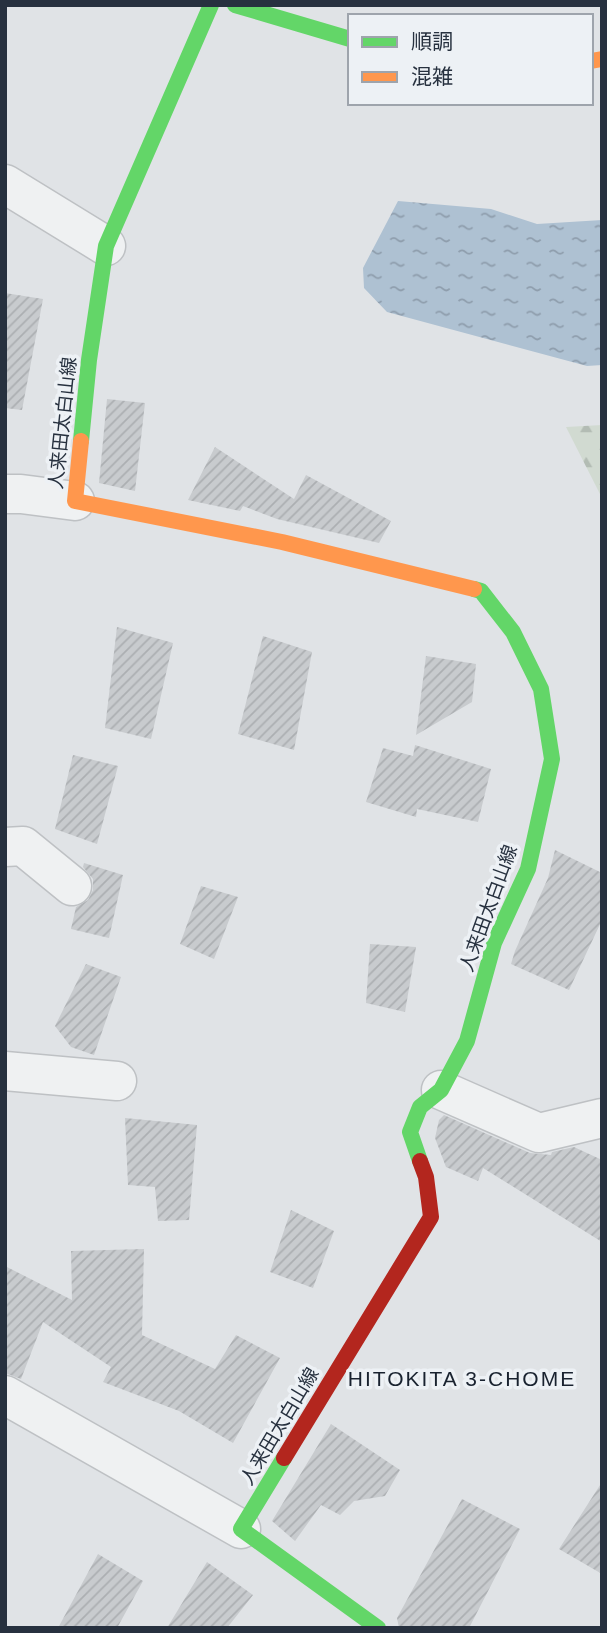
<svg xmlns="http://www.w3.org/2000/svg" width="607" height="1633" font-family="Helvetica,'Noto Sans JP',sans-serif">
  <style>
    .forest { fill: url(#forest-firs) }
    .water { fill: url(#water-ripples) }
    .building { fill: url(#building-hatch) }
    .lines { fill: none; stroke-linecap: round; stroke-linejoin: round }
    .street-casing { stroke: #bec1c4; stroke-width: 41 }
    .street { stroke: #eff1f2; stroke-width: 38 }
    .fast { stroke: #63d668; stroke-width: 16 }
    .slow { stroke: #ff974d; stroke-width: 16 }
    .jam { stroke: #b3261e; stroke-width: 16 }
    .labels { text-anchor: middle; stroke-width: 7; stroke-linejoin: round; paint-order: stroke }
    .street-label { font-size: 19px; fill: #27313f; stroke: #edf1f5 }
    .neighbourhood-label { font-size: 21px; letter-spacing: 2px; fill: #19222f; stroke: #edf1f5 }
  </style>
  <defs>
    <pattern id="forest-firs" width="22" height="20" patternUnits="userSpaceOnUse" patternTransform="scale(1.75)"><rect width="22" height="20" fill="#d1dad1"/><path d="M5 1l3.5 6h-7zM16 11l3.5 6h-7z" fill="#b3bcb4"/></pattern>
    <pattern id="water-ripples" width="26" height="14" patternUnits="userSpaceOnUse" patternTransform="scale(1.75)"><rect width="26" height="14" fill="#aec1d2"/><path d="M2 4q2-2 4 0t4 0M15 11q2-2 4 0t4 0" fill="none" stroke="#8e9dac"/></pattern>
    <pattern id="building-hatch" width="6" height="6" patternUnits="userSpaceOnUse" patternTransform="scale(1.75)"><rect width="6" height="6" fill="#c8cbce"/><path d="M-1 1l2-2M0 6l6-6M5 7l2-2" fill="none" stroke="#acafb2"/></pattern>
  </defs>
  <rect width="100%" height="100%" fill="#e0e3e6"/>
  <!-- forest -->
  <path class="forest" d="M 602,425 L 602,498 L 566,427 Z"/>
  <!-- water -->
  <path class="water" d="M 398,201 L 491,209 L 537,224 L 602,220 L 602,365 L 587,366 L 387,312 L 364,288 L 363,268 Z"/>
  <!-- building -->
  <path class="building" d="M 5,293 L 43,299 L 22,410 L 5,408 Z
    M 107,399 L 145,403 L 135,491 L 99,483 Z
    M 215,447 L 294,499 L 306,475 L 391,521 L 379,543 L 277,519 L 243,506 L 240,511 L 188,500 Z
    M 117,627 L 173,643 L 151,739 L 105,728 Z
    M 263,636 L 312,652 L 294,750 L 238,734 Z
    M 426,656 L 476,664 L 472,702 L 416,735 Z
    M 415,745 L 491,769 L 478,822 L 417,809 L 416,817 L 366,802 L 383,748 L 413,756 Z
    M 73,755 L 118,766 L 97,844 L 55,829 Z
    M 555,850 L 602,873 L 602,920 L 569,990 L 511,964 L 515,951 L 548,878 Z
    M 84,863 L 123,875 L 109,938 L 71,929 L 76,907 L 88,900 L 93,890 L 93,879 L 83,867 Z
    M 201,886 L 238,897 L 214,959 L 180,944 Z
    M 370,944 L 416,947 L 405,1012 L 366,1003 Z
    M 86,964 L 121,977 L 94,1055 L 71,1047 L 55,1026 Z
    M 444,1115 L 530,1153 L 551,1155 L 552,1152 L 574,1147 L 602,1160 L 602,1242 L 483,1168 L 478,1181 L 446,1167 L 435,1138 L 439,1120 Z
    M 125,1118 L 197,1125 L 189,1220 L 158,1221 L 155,1187 L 128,1185 Z
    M 291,1210 L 334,1231 L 313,1288 L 270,1272 Z
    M 144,1249 L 142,1335 L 215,1369 L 236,1335 L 280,1358 L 233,1443 L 179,1411 L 103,1382 L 111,1367 L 43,1322 L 21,1379 L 5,1373 L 5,1266 L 72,1300 L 71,1251 Z
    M 331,1424 L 400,1470 L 385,1496 L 354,1501 L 340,1515 L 321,1505 L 295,1541 L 272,1521 Z
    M 602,1482 L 602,1574 L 559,1549 Z
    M 462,1499 L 520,1529 L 469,1628 L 399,1628 L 397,1618 Z
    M 98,1554 L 143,1581 L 117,1628 L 58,1628 Z
    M 207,1562 L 253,1595 L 227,1628 L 167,1628 Z"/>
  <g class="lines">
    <defs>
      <path id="street" d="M 5,184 L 106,246
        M 5,494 L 21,494 L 75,501
        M 5,847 L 23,846 L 72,886
        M 5,1071 L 117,1081
        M 441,1090 L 539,1133 L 602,1118
        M 5,1395 L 241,1529"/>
    </defs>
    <!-- street casing -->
    <use href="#street" class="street-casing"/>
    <!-- street -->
    <use href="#street" class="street"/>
    <!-- fast -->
    <path class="fast" d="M 235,5 L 350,39
      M 81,441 L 89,360 L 106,246 L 211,5
      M 420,1161 L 410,1132 L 420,1107 L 441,1090 L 467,1041 L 494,943 L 528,869 L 552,759 L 541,689 L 513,632 L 481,591 L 474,589
      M 284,1458 L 241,1529 L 378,1628"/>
    <!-- slow -->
    <path class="slow" d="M 591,61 L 602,59
      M 81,441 L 75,501 L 282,542 L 474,589"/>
    <!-- jam -->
    <path class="jam" d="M 284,1458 L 431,1217 L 426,1177 L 420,1161"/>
  </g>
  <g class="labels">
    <!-- street labels -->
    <g class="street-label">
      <text transform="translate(62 423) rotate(-84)" y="7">人来田太白山線</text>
      <text transform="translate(488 908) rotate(-70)" y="7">人来田太白山線</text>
      <text transform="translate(279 1426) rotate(-59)" y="7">人来田太白山線</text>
    </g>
    <!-- neighbourhood labels -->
    <g class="neighbourhood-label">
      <text x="462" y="1386">HITOKITA 3-CHOME</text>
    </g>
  </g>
  <!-- border -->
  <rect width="607" height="1633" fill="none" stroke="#27313f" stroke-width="14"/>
  <!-- legend -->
  <rect x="348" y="14" width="245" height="91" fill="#edf1f5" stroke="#9ea4ac" stroke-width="2"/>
  <rect x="362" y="37" width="35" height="10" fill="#63d668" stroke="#9ea4ac" stroke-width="2"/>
  <text x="411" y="49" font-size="21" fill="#27313f">順調</text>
  <rect x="362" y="72" width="35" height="10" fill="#ff974d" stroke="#9ea4ac" stroke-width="2"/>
  <text x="411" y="84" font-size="21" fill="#27313f">混雑</text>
</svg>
